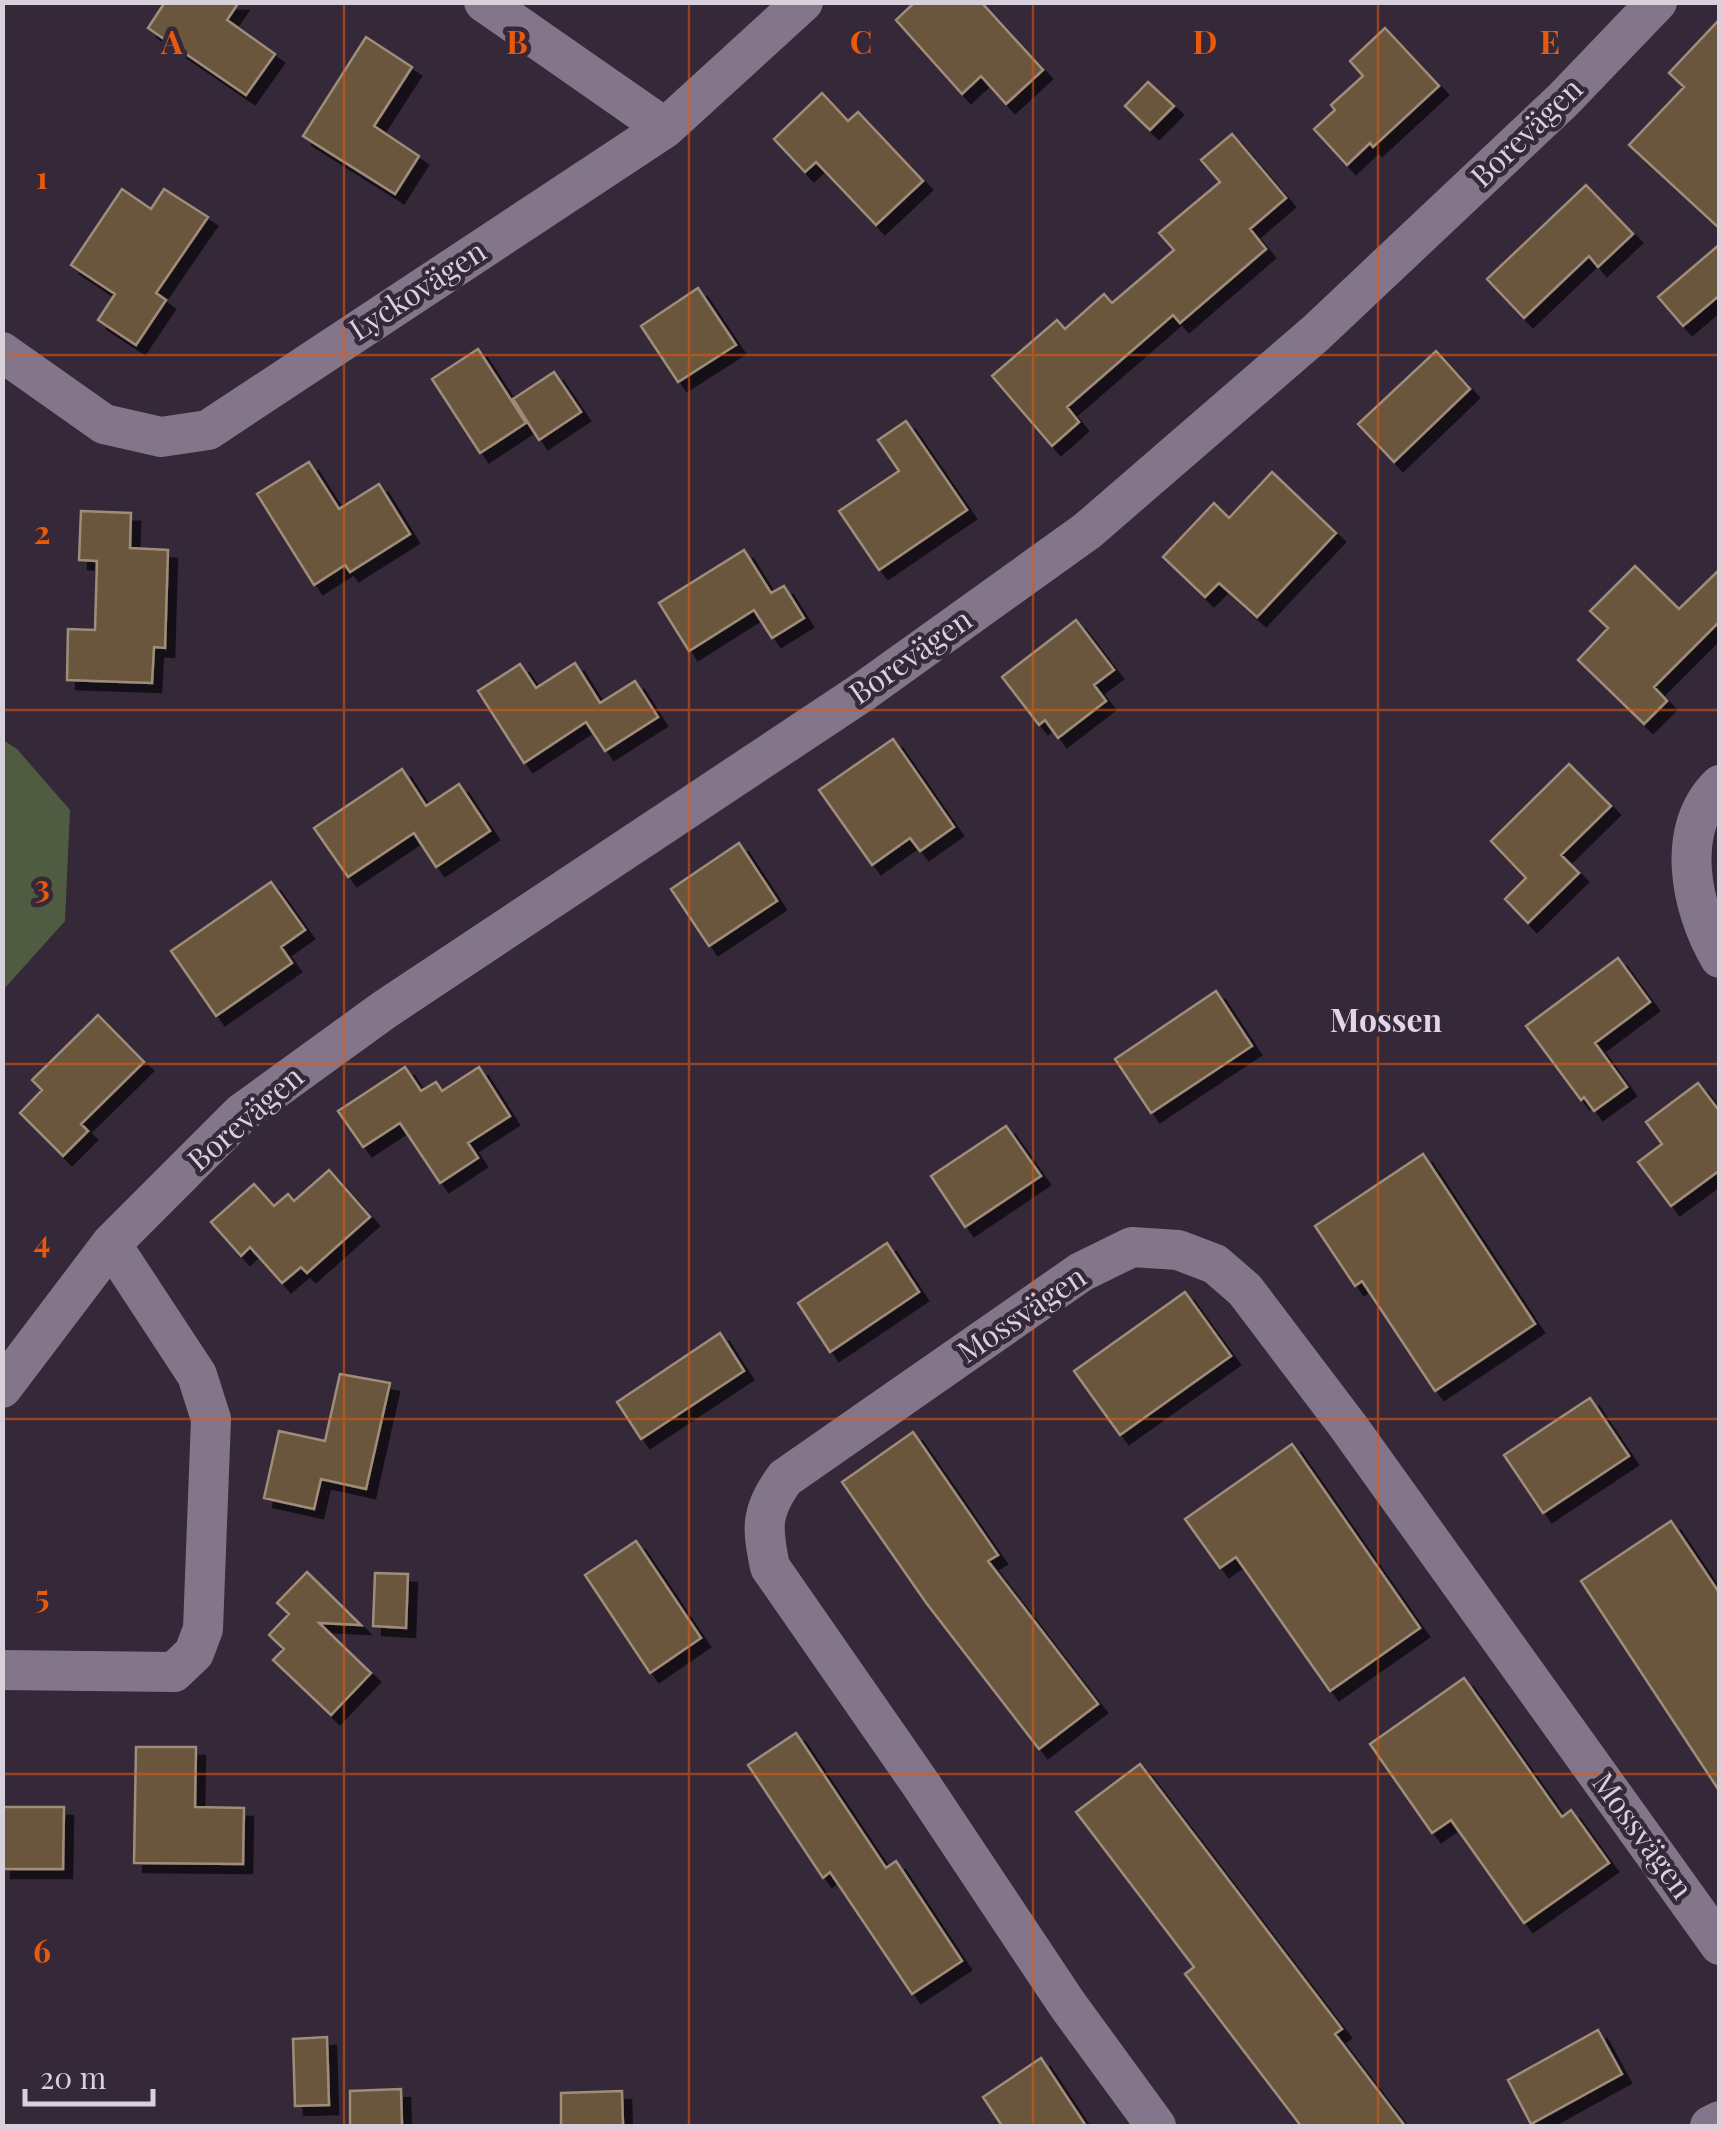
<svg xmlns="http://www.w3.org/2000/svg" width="1722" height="2129" font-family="'Playfair Display',serif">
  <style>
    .forest { fill: #4f5c41 }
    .building { fill: #6a553e; stroke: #9f8d7a; stroke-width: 2.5; filter: url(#shadow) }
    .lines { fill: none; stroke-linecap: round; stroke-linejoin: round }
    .street { stroke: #84768a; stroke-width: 40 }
    .grid { fill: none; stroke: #e8590c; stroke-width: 2.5; stroke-opacity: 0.55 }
    .labels { text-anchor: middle; stroke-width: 9; stroke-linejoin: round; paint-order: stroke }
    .street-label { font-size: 30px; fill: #d8d0db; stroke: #342839 }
    .neighbourhood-label { font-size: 32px; font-weight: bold; fill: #e3d4ea; stroke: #342839 }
    .grid-label { font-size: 32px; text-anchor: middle; font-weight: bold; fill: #e8590c; stroke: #342839; stroke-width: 9; stroke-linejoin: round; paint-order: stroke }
  </style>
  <defs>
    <filter id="shadow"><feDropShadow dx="9" dy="9" stdDeviation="0" flood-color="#0009"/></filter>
  </defs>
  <rect width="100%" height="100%" fill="#342839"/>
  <!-- forest -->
  <path class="forest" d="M 3,740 L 17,749 L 70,810 L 65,921 L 3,990 Z"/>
  <!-- building -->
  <path class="building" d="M 165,2 L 239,2 L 227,20 L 275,54 L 246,95 L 148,28 Z
    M 915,2 L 981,2 L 1043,70 L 1006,104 L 981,76 L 962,94 L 896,20 Z
    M 1720,19 L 1720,229 L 1629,145 L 1684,87 L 1669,73 Z
    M 1385,28 L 1439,86 L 1373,147 L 1370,143 L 1347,165 L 1314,129 L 1335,110 L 1331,105 L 1363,76 L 1350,61 Z
    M 366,37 L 412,67 L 374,126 L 419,156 L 395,194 L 303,136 Z
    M 1148,82 L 1174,106 L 1150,130 L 1125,106 Z
    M 822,93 L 848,121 L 858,112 L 923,181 L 876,225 L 816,162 L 805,172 L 774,139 Z
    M 1232,134 L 1286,198 L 1250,229 L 1266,249 L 1180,323 L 1173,315 L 1067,407 L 1079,422 L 1052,446 L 992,376 L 1057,320 L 1065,329 L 1104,294 L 1112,303 L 1174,250 L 1159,233 L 1220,182 L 1201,160 Z
    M 1586,185 L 1633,234 L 1598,267 L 1589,256 L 1524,318 L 1487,279 Z
    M 122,189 L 151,209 L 164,189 L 208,217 L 156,293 L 166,300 L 136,345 L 98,320 L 115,294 L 71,265 Z
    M 1720,244 L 1720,295 L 1683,326 L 1658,297 Z
    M 698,288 L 736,345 L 678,382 L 641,326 Z
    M 478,349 L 526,423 L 480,453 L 432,379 Z
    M 1436,351 L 1470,389 L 1394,462 L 1358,424 Z
    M 554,372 L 581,412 L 539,440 L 513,399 Z
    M 906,421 L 967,510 L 879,570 L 839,511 L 899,471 L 878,440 Z
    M 309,462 L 339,509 L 379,484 L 410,534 L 350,572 L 345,565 L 314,585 L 257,494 Z
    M 1272,472 L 1336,533 L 1257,617 L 1219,583 L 1205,597 L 1163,557 L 1214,503 L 1229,518 Z
    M 81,511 L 131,513 L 130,548 L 168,550 L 165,648 L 154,647 L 152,683 L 67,680 L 68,629 L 95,630 L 97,561 L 79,560 Z
    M 744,550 L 771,593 L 784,586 L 804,618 L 772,638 L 754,610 L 689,651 L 659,603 Z
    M 1635,566 L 1679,609 L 1720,569 L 1720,621 L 1654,687 L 1667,701 L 1644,724 L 1578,660 L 1608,628 L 1590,611 Z
    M 1076,620 L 1114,670 L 1094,685 L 1106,701 L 1058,738 L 1045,720 L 1039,725 L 1002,677 Z
    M 575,663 L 600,703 L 635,681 L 658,717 L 605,751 L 586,722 L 524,763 L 478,691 L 520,664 L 536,688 Z
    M 893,739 L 954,827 L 920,851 L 910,838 L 872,865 L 819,790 Z
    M 1569,764 L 1611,806 L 1561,855 L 1579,873 L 1528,923 L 1505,899 L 1526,878 L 1491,841 Z
    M 402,769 L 426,806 L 459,784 L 490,831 L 436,867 L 414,833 L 348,877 L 314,828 Z
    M 739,843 L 777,901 L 709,946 L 671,889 Z
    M 271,882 L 305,930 L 281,947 L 292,963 L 216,1016 L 171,951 Z
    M 1618,958 L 1650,1002 L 1595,1043 L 1627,1087 L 1594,1111 L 1584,1097 L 1581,1100 L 1526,1026 Z
    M 1216,991 L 1252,1046 L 1151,1113 L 1115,1059 Z
    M 98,1015 L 144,1062 L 81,1124 L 88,1131 L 63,1156 L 20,1113 L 42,1090 L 32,1080 Z
    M 405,1067 L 421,1091 L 436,1082 L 442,1091 L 479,1067 L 510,1116 L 468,1143 L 478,1158 L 440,1183 L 400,1123 L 363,1147 L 338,1111 Z
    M 1698,1083 L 1720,1112 L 1720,1170 L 1671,1206 L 1638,1162 L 1662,1144 L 1646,1122 Z
    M 1006,1126 L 1041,1176 L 965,1227 L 931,1176 Z
    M 1423,1154 L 1535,1324 L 1435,1391 L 1362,1281 L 1355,1286 L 1315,1226 Z
    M 329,1170 L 370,1217 L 307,1273 L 301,1267 L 282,1283 L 250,1247 L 241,1256 L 211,1222 L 254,1184 L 274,1206 L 288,1194 L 294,1201 Z
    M 887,1243 L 919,1292 L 830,1352 L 798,1303 Z
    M 1185,1292 L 1231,1356 L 1120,1435 L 1074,1371 Z
    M 720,1333 L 744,1371 L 641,1439 L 617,1402 Z
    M 340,1374 L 390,1383 L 366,1489 L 321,1479 L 314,1509 L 264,1498 L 279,1431 L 325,1441 Z
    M 1590,1398 L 1629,1456 L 1543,1513 L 1504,1455 Z
    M 913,1432 L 998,1555 L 988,1561 L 1098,1704 L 1039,1749 L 927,1604 L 842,1482 Z
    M 1292,1444 L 1420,1628 L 1330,1691 L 1236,1557 L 1220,1568 L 1185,1519 Z
    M 1671,1521 L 1720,1594 L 1720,1792 L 1581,1581 Z
    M 636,1541 L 701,1638 L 650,1673 L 585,1575 Z
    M 307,1572 L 361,1625 L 319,1623 L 371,1673 L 331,1715 L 273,1660 L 284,1649 L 269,1635 L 289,1614 L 277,1603 Z
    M 375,1573 L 408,1574 L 406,1628 L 373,1626 Z
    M 1464,1678 L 1562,1817 L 1571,1810 L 1609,1863 L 1524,1923 L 1451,1820 L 1432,1833 L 1370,1744 Z
    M 796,1733 L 886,1868 L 896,1861 L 962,1961 L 912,1994 L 830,1872 L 823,1878 L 748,1765 Z
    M 136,1747 L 196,1747 L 195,1807 L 244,1808 L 243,1864 L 134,1863 Z
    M 1140,1764 L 1342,2029 L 1335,2034 L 1405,2126 L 1301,2126 L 1185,1974 L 1194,1967 L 1076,1812 Z
    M 2,1807 L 64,1807 L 63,1869 L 2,1869 Z
    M 1598,2030 L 1622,2074 L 1531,2124 L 1508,2080 Z
    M 327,2037 L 329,2105 L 295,2106 L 293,2039 Z
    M 1041,2058 L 1086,2126 L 1002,2126 L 983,2097 Z
    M 401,2089 L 402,2126 L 350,2126 L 350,2091 Z
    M 622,2091 L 623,2126 L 561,2126 L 561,2093 Z"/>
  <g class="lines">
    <!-- street -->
    <path class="street" d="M 484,2 L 665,128
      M 2,352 L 104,424 L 161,437 L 208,430 L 665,128 L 803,2
      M 1720,785 C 1674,829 1691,909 1720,958
      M 2,1388 L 111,1244 L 242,1113 L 384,1010 L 864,691 L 1087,531 L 1316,333 L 1563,100 L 1657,2
      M 2,1670 L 174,1672 L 194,1653 L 203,1629 L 211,1419 L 197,1375 L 111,1244
      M 1156,2126 L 1067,2004 L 920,1783 L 770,1567 C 762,1528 760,1512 785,1478 L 1081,1272 L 1132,1247 L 1178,1250 L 1215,1264 L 1245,1290 L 1348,1426 L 1720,1945
      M 1710,2126 L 1720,2121"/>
  </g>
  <!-- grid -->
  <path class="grid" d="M 344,2 L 344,2126M 689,2 L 689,2126M 1033,2 L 1033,2126M 1378,2 L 1378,2126M 2,355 L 1720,355M 2,710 L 1720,710M 2,1064 L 1720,1064M 2,1419 L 1720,1419M 2,1774 L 1720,1774"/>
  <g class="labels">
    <!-- street labels -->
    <g class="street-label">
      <text transform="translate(1527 133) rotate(-44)" y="10">Borevägen</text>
      <text transform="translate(418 291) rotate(-33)" y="10">Lyckovägen</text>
      <text transform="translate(911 657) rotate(-35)" y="10">Borevägen</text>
      <text transform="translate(246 1119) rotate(-41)" y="10">Borevägen</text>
      <text transform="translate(1022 1315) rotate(-34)" y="10">Mossvägen</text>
      <text transform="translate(1642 1836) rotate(54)" y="10">Mossvägen</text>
    </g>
    <!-- neighbourhood labels -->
    <g class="neighbourhood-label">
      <text x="1386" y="1032">Mossen</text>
    </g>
  </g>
  <g class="grid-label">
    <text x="172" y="54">A</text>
    <text x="517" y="54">B</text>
    <text x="861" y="54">C</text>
    <text x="1205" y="54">D</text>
    <text x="1550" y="54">E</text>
    <text x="42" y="189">1</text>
    <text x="42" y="544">2</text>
    <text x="42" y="898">3</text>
    <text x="42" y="1253">4</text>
    <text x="42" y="1608">5</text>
    <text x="42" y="1963">6</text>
  </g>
  <!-- border -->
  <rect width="1722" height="2129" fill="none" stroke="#d8d0db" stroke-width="10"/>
  <!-- scale -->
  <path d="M25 2089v15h128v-15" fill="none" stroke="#d8d0db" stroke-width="5"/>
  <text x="40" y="2089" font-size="30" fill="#d8d0db" stroke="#342839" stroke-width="8" paint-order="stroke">20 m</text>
</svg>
